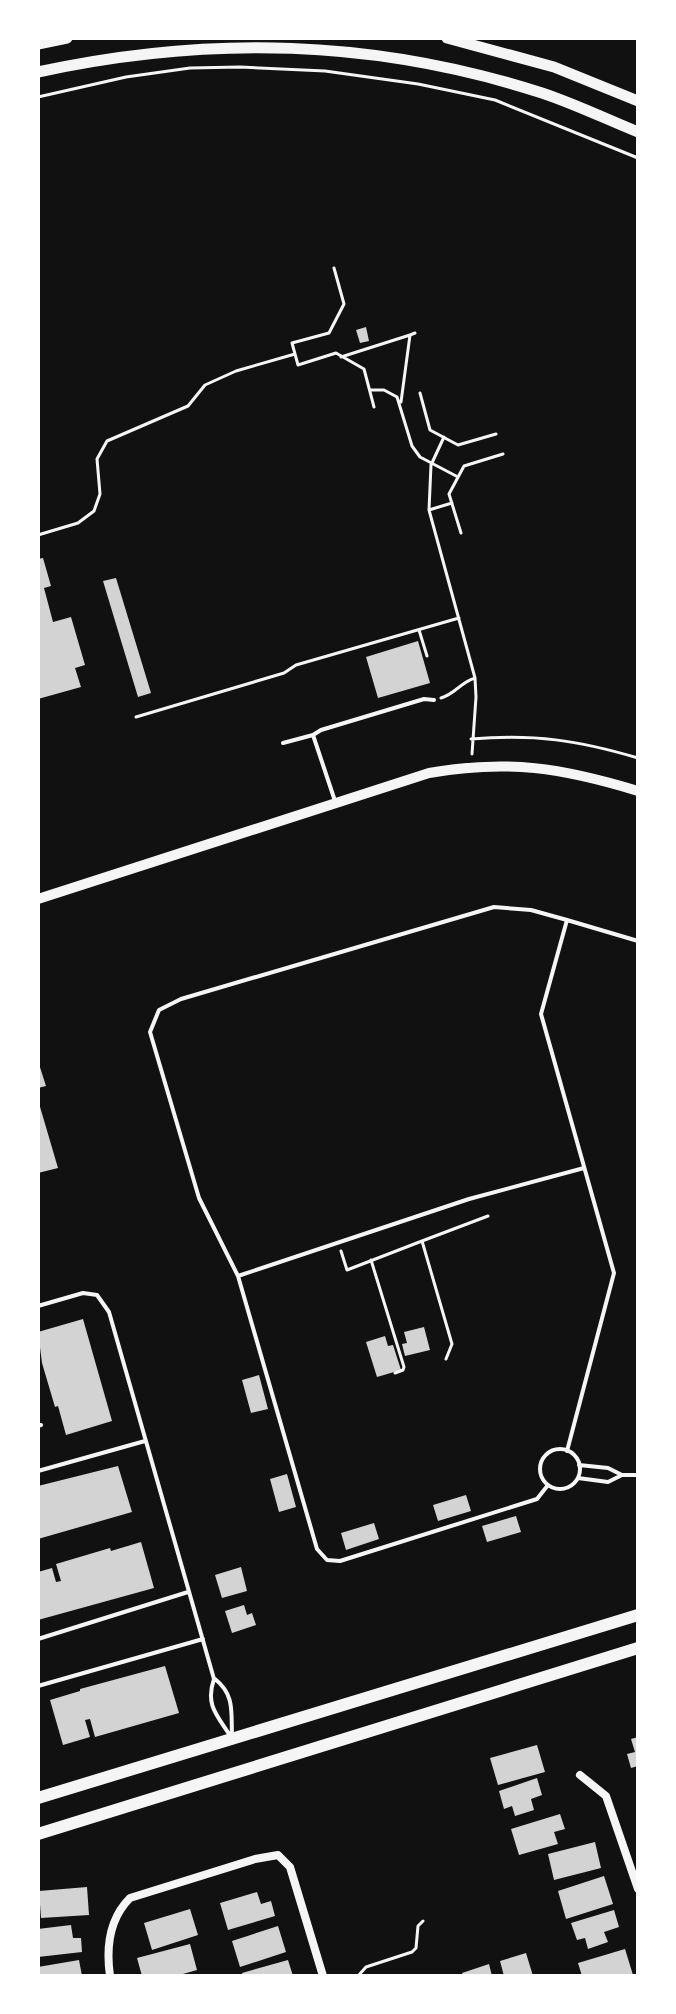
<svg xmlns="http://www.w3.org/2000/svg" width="676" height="2014" font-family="'Zilla Slab',serif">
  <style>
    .building { fill: #d3d3d3 }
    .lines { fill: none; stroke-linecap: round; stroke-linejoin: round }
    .path { stroke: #f5f5f5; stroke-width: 3 }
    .service { stroke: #f5f5f5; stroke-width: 4 }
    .minor { stroke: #f5f5f5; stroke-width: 8 }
    .tertiary { stroke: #f5f5f5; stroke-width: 10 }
    .secondary { stroke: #f5f5f5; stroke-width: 11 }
    .primary { stroke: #f5f5f5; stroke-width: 12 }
  </style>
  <rect width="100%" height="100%" fill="#111"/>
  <!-- building -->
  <path class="building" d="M 366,327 L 369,341 L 360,343 L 356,330 Z
    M 43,558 L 51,586 L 44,588 L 53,622 L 71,617 L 85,665 L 75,668 L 81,687 L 38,699 L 38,559 Z
    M 116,578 L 151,693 L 138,697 L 103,581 Z
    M 418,641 L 430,683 L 378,698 L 366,657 Z
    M 38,1061 L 46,1086 L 38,1088 Z
    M 38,1100 L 58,1168 L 38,1173 Z
    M 83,1319 L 112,1421 L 66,1435 L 58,1406 L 55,1407 L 42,1363 L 38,1332 Z
    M 424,1327 L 430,1350 L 405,1356 L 402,1344 L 407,1343 L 404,1332 Z
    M 385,1336 L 388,1346 L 393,1345 L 401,1370 L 377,1377 L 366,1342 Z
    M 259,1375 L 268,1409 L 251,1413 L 242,1380 Z
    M 118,1466 L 132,1512 L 38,1539 L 38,1486 Z
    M 287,1474 L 296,1507 L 279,1512 L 270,1479 Z
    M 466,1495 L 471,1511 L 438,1521 L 433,1505 Z
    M 516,1516 L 521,1532 L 487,1542 L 482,1526 Z
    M 374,1523 L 379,1539 L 346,1550 L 341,1533 Z
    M 141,1542 L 154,1588 L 38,1620 L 38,1572 L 52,1568 L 56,1582 L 61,1581 L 56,1564 L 110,1548 L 111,1551 Z
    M 241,1567 L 247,1591 L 222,1598 L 215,1575 Z
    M 244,1605 L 247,1615 L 252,1613 L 256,1625 L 232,1633 L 225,1611 Z
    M 165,1666 L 179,1713 L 95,1737 L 90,1719 L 85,1720 L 90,1737 L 63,1745 L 50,1700 L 80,1691 L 80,1689 Z
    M 638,1737 L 638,1766 L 631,1768 L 627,1754 L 635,1752 L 631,1739 Z
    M 537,1745 L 545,1772 L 498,1785 L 490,1758 Z
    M 537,1778 L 542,1795 L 531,1799 L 534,1810 L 515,1816 L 512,1806 L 504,1809 L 499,1791 Z
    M 560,1814 L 565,1829 L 554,1832 L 558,1844 L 519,1855 L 511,1829 Z
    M 595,1842 L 601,1868 L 554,1880 L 548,1854 Z
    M 604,1876 L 613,1904 L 566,1919 L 558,1891 Z
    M 87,1887 L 89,1915 L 41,1918 L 39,1891 Z
    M 257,1892 L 261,1904 L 271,1901 L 275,1916 L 228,1930 L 220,1903 Z
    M 190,1909 L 198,1935 L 152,1950 L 144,1923 Z
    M 614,1910 L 619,1927 L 604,1932 L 608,1942 L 588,1949 L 585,1938 L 577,1940 L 571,1923 Z
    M 71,1925 L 73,1938 L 81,1938 L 82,1952 L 38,1957 L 38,1929 Z
    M 278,1926 L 286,1952 L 240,1967 L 232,1941 Z
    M 190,1944 L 197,1970 L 176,1976 L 142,1976 L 137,1958 Z
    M 625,1949 L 633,1975 L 582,1976 L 578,1963 Z
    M 526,1953 L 533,1976 L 504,1976 L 500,1961 Z
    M 79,1960 L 82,1976 L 38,1976 L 38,1967 Z
    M 288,1960 L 293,1976 L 243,1976 L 242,1973 Z
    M 489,1964 L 492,1976 L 463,1976 L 462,1973 Z"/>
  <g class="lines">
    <!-- path -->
    <path class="path" d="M 38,97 L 126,77 L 190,68 L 240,67 L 325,71 L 418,84 L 495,100 L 638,158
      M 334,268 L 344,304 L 329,333 L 292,343 L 298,365 L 336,353 L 364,369 L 374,407
      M 341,357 L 410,335
      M 370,390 L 384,390 L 397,397 L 412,446 L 420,457 L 458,477
      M 420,393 L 430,430 L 458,445 L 496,434
      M 401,402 L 410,335 L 415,333
      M 444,437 L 431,465 L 429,510 L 475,678 L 476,697 L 472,754
      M 429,510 L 452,503
      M 461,533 L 449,494 L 464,466 L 503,454
      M 38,535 L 78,523 L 94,511 L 100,494 L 97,459 L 107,441 L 188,406 L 205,385 L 236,371 L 295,354
      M 419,630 L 427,656
      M 441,698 C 455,694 461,682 475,678
      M 136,717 L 284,673 L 296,665 L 459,618
      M 471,739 C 535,734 577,740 638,758
      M 422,1241 L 488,1216
      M 341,1251 L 347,1270 L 422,1241 L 452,1344 L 446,1359
      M 371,1260 L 404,1367 L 403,1370 L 395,1373
      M 358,1976 L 366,1967 L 412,1952 L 416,1948 L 418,1926 L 423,1921"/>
    <!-- service -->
    <path class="service" d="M 283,743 L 313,735
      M 335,801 L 313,735 L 321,730 L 424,699 L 434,700
      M 567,920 L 638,941
      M 238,1276 L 469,1199 L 584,1168
      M 38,1306 L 83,1293 L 97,1295 L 109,1312 L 214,1679 C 205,1705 217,1715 231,1737
      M 38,1426 L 41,1425
      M540 1469a20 20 0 1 1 40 0a20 20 0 1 1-40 0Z
      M 579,1465 L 608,1468 L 622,1475 L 638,1475
      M 38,1471 L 145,1441
      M 578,1478 L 608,1482 L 622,1475
      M 548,1485 L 537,1499 L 340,1561 L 327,1560 L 317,1549 L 238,1276 L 199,1198 L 150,1032 L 159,1010 L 181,999 L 494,907 L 531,910 L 567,920 L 541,1014 L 614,1273 L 567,1451
      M 38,1639 L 188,1592
      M 215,1679 C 235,1695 231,1712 232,1736
      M 38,1686 L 203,1639"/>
    <!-- minor -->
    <path class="minor" d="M 580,1775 L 606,1796 L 638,1889
      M 110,1976 C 106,1948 109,1919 130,1898 L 255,1859 L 278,1855 L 290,1867 L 323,1976"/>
    <!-- tertiary -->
    <path class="tertiary" d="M 38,899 L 429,773 C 507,759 563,768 638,791"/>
    <!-- secondary -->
    <path class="secondary" d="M 447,38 L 554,67 L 638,101
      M 38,44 L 67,38
      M 38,72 C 209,35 375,39 542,93 C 575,104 606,119 638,132"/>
    <!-- primary -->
    <path class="primary" d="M 38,1798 L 638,1615
      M 38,1834 L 638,1648"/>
  </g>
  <!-- border -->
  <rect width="676" height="2014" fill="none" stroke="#ffffff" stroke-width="80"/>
</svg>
